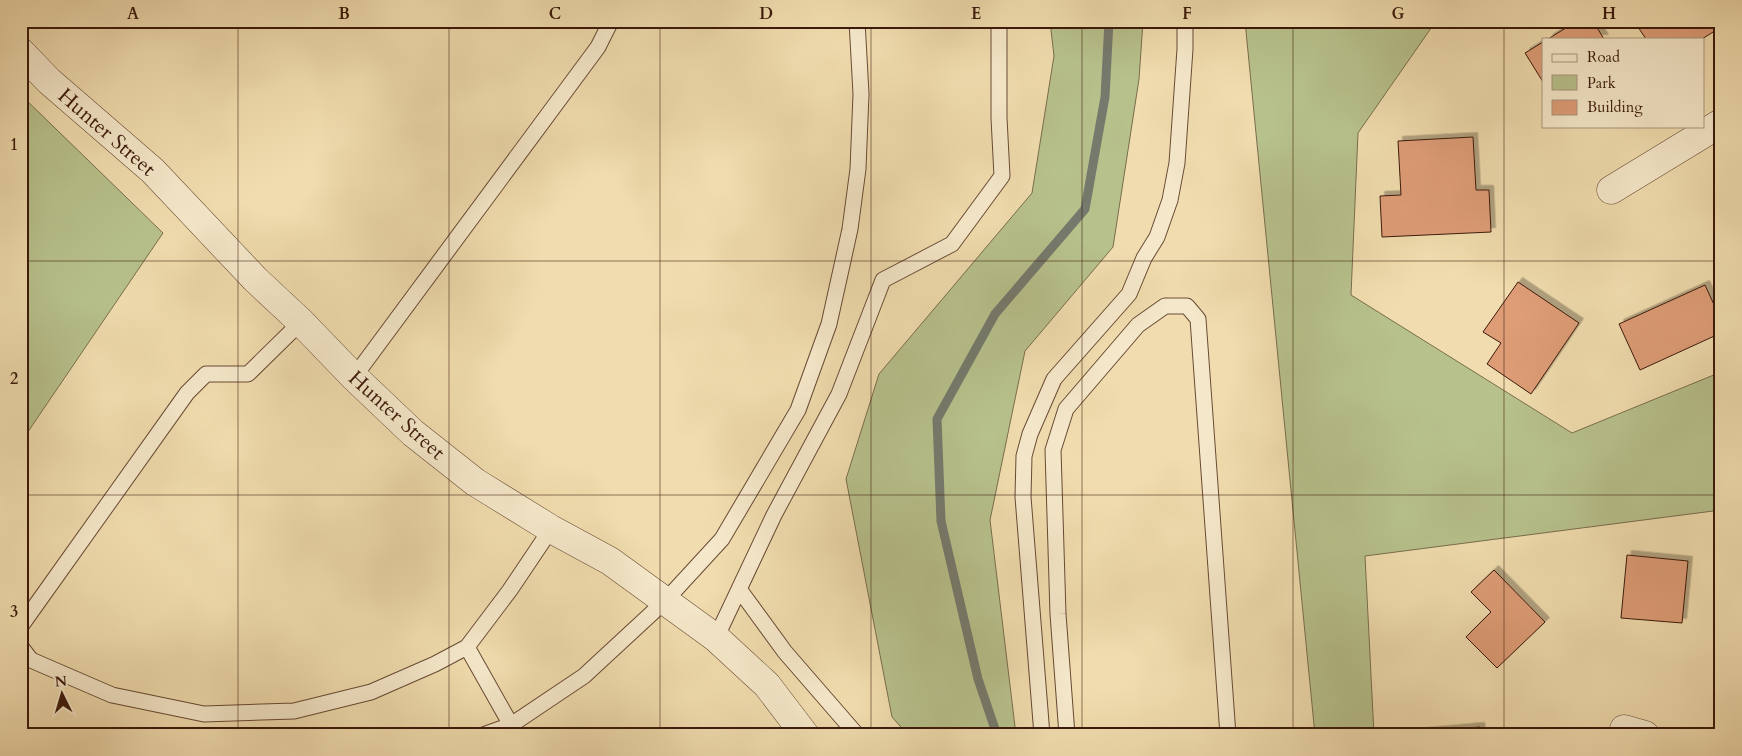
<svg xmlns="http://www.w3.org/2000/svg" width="1742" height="756" font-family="Cardo,serif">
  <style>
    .green { fill: #b7c18c; stroke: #796d4c }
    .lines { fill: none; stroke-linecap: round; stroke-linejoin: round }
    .stream { stroke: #757a6d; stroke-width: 9 }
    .building { fill: #de9d77; stroke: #3b190b; filter: url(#shadow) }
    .service-casing { stroke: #684a34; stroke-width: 17 }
    .minor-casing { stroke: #684a34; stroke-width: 29 }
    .service { stroke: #f5e8ca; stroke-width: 15 }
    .minor { stroke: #f5e8ca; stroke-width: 28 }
    .grid { fill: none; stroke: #3b190b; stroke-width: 1; stroke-opacity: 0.55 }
    .labels { text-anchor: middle; stroke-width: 4; stroke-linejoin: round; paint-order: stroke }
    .street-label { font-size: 21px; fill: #3b190b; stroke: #f5e8ca }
    .neatline { fill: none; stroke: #3b190b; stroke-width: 2 }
    .grid-label { font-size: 16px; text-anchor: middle; font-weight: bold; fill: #3b190b }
  </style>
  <defs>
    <filter id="shadow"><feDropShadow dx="4.5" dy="-4.5" stdDeviation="0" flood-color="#0004"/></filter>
  </defs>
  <rect width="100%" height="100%" fill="#f0dcae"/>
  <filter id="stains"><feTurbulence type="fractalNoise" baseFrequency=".004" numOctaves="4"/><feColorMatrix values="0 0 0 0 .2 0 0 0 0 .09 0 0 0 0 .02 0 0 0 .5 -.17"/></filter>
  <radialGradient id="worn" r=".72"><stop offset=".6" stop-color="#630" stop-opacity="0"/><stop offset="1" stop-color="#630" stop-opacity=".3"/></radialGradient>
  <!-- green -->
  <path class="green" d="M 1050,21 L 1143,21 L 1139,79 L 1113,247 L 1025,351 L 990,520 L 1016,735 L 908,735 L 892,717 L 846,479 L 879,374 L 1032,193 L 1054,56 Z
    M 1245,21 L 1436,21 L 1358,133 L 1351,295 L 1572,433 L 1721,372 L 1721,510 L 1365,556 L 1374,735 L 1315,735 Z
    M 21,95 L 163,233 L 21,442 Z"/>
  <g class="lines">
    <!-- stream -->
    <path class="stream" d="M 997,735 L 978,679 L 941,521 L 937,419 L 995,314 L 1085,209 L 1105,97 L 1109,21"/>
  </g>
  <!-- building -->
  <path class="building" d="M 1577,21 L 1593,21 L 1604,39 L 1548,39 Z
    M 1634,21 L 1721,21 L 1721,27 L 1702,39 L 1646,39 Z
    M 1543,42 L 1543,82 L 1525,53 Z
    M 1473,137 L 1476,190 L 1489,190 L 1491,232 L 1382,237 L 1380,196 L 1401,195 L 1398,141 Z
    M 1518,282 L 1579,323 L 1531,394 L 1487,364 L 1501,343 L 1483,332 Z
    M 1705,285 L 1721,320 L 1721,333 L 1640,370 L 1619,324 Z
    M 1627,555 L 1688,561 L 1682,623 L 1621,618 Z
    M 1494,570 L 1545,622 L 1497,668 L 1466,637 L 1491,612 L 1471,592 Z
    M 1480,727 L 1481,735 L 1425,735 L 1424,732 Z"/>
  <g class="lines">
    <defs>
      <path id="service" d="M 354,377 L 598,47 L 611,21
        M 739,589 L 785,652 L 857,735
        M 21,626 L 187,393 L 206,374 L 248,374 L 301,322
        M 716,638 L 774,515 L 839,394 L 883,280 L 952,244 L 1002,176 L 999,118 L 999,21
        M 21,647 L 31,660 L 112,695 L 204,714 L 294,711 L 371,692 L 435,664 L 467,647 L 510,590 L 551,529
        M 467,647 L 511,725 L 513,734
        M 483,735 L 511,725 L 584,676 L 665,601 L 722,539 L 798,410 L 829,324 L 850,229 L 858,169 L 861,94 L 857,21
        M 1042,735 L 1023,497 L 1024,456 L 1030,434 L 1054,379 L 1129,294 L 1144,258 L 1157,237 L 1170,200 L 1177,163 L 1185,49 L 1185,21
        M 1067,735 L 1058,614 L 1053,450 L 1066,409 L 1138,325 L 1165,306 L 1187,306 L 1198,319 L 1228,735"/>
      <path id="minor" d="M 21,52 L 49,81 L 153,171 L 255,279 L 301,322 L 354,377 L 413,433 L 475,482 L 551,529 L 610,561 L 716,638 L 767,685 L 805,735
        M 1611,190 L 1721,123
        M 1624,729 L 1645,735"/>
    </defs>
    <!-- service casing -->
    <use href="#service" class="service-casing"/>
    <!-- minor casing -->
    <use href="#minor" class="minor-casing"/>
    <!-- service -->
    <use href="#service" class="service"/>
    <!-- minor -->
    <use href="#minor" class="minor"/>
  </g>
  <!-- grid -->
  <path class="grid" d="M 238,21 L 238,735M 449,21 L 449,735M 660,21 L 660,735M 871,21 L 871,735M 1082,21 L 1082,735M 1293,21 L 1293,735M 1504,21 L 1504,735M 21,261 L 1721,261M 21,495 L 1721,495"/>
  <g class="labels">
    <!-- street labels -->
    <g class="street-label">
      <text transform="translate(107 132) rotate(41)" y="7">Hunter Street</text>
      <text transform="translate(397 415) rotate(42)" y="7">Hunter Street</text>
    </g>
  </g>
  <!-- margin -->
  <rect width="1742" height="756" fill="none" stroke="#f0dcae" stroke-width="55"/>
  <!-- legend -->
  <rect x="1542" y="38" width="162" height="90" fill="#f5e8ca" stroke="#ab957e"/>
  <rect x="1552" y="54" width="25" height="8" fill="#f5e8ca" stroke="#ab957e"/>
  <text x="1587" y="62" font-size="15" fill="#3b190b">Road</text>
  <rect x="1552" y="75" width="25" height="15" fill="#b7c18c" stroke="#ab957e"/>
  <text x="1587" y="88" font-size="15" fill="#3b190b">Park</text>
  <rect x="1552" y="100" width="25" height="15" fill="#de9d77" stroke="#ab957e"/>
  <text x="1587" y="112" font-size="15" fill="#3b190b">Building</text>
  <!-- north arrow -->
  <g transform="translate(62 694) rotate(355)" stroke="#f5e8ca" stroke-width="4" paint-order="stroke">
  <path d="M0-4L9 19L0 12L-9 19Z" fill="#3b190b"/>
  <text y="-8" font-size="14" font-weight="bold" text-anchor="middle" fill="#3b190b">N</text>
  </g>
  <rect x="28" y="28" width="1686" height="700" class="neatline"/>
  <g class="grid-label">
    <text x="133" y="19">A</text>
    <text x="344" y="19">B</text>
    <text x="555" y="19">C</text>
    <text x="766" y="19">D</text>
    <text x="976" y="19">E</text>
    <text x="1187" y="19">F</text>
    <text x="1398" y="19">G</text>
    <text x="1609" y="19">H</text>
    <text x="14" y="150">1</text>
    <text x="14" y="384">2</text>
    <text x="14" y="617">3</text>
  </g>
  <rect width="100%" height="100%" filter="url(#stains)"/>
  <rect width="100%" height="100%" fill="url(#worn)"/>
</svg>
